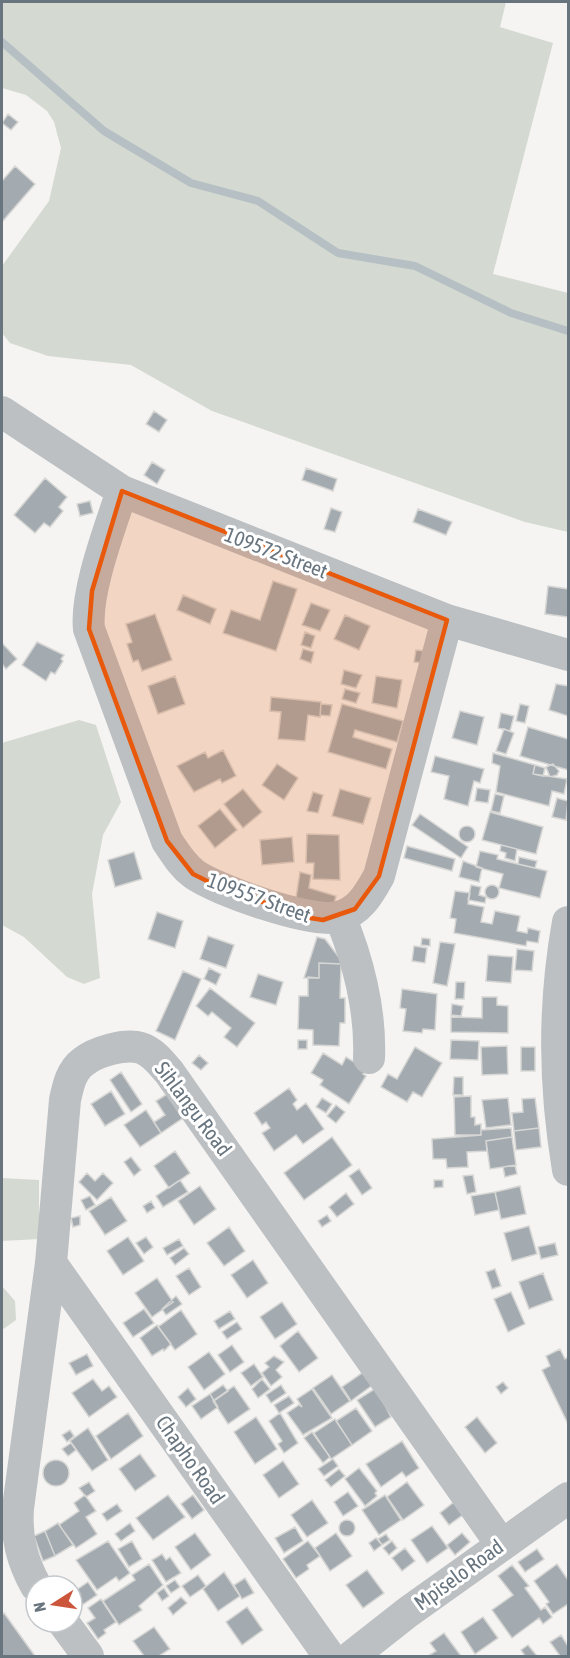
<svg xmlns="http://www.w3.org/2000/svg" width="570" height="1658" font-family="'Asap Condensed',sans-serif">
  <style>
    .green { fill: #d4d9d1 }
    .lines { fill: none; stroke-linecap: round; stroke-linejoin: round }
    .stream { stroke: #b6c0c4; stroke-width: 8 }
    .building { fill: #a4abb0; stroke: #d6d6d4; stroke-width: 1.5 }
    .minor { stroke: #bcc0c3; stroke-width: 32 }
    .marked { fill: #e8590c; fill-opacity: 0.2; stroke: #e8590c; stroke-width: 4.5; stroke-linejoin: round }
    .labels { text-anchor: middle; stroke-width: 6; stroke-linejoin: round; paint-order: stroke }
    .street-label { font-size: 21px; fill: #68757f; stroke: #fff }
  </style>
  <rect width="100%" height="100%" fill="#f5f4f2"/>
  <!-- green -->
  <path class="green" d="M 2,2 L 506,2 L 500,27 L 553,43 L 493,274 L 568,293 L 568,532 L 525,522 L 212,411 L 131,365 L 48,356 L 10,343 L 2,333 L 2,266 L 49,201 L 61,148 L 54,122 L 47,111 L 26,95 L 2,88 Z
    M 79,720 L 96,725 L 121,802 L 103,835 L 92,894 L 100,978 L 84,984 L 67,977 L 24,937 L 2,925 L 2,743 Z
    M 2,1178 L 39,1180 L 39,1239 L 2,1241 Z
    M 2,1286 L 15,1301 L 16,1320 L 2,1330 Z"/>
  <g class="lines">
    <!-- stream -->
    <path class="stream" d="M 2,42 L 104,131 L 191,183 L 258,201 L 338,253 L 415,266 L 511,313 L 568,331"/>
  </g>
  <!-- building -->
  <path class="building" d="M 8,114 L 18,122 L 11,130 L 2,123 Z
    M 15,166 L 35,184 L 2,222 L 2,181 Z
    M 154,411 L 167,420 L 159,432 L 146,424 Z
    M 152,462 L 165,470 L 157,484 L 144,475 Z
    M 306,468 L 337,479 L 333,491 L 302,480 Z
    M 45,478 L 67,497 L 59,507 L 63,511 L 50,527 L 44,523 L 35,533 L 14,515 Z
    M 90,501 L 93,513 L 80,516 L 77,504 Z
    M 331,508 L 342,512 L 335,532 L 324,529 Z
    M 418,509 L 452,522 L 446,535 L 413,522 Z
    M 273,581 L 297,589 L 276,651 L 223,633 L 231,610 L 260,620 Z
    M 548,586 L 568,589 L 568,617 L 545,614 Z
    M 183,595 L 216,609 L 210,624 L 177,610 Z
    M 311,603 L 330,610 L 320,631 L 302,625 Z
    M 155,614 L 172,660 L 142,671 L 138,660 L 133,662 L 127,644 L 132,642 L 126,624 Z
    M 345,615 L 370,626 L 359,650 L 334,639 Z
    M 305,632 L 315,636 L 311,648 L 301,645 Z
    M 37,642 L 64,655 L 61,659 L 63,661 L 55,674 L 51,672 L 46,681 L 22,665 Z
    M 2,643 L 17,659 L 6,669 L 2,664 Z
    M 303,649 L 314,652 L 311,663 L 300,659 Z
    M 416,650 L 425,651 L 423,663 L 414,662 Z
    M 344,670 L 362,675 L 356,688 L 341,684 Z
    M 175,676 L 185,704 L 158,714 L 148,686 Z
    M 376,676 L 402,680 L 397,708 L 372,703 Z
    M 556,684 L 568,686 L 568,716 L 549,710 Z
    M 345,689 L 360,693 L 356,703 L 342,699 Z
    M 271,697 L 321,702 L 320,717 L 308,715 L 305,741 L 278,739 L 281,712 L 270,711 Z
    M 321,704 L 332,705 L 330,716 L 320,715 Z
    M 342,704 L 403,721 L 397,742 L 355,730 L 353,737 L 392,749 L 386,769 L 328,752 Z
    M 520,704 L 529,706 L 525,723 L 516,721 Z
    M 460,711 L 484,717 L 477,745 L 452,738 Z
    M 501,713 L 514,716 L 510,731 L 498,728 Z
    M 528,727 L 568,739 L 568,770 L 520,756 Z
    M 504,729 L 514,733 L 506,754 L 496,751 Z
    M 223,750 L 236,776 L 222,783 L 220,779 L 194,792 L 177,766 L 205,752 L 208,758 Z
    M 493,753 L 535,765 L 533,774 L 567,779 L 564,794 L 552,791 L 549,806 L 496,792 L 500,766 L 492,763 Z
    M 435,756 L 484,769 L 480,783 L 474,781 L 468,806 L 444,799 L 449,776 L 431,772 Z
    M 277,764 L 298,778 L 284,800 L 262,785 Z
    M 553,764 L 559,771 L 557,775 L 550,777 L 546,767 Z
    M 535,765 L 545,768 L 543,776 L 533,774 Z
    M 477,788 L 490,790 L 488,803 L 475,801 Z
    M 243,789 L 262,812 L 243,828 L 224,804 Z
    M 340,789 L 371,798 L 363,824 L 332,816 Z
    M 313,792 L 323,795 L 318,813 L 307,811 Z
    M 495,794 L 504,796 L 500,813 L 491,811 Z
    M 557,798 L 568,801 L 566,820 L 552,817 Z
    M 220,809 L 237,830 L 215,848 L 198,826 Z
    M 490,812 L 543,827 L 536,854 L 482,840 Z
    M 420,814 L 468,847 L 461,858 L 412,825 Z
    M459 834a8 8 0 1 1 16 0a8 8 0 1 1-16 0Z
    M 307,834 L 339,835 L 340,880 L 313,879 L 314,863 L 306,863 Z
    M 292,837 L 294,862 L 262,865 L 260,840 Z
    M 501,845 L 517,849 L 515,861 L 505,858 L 506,853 L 500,851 Z
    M 407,846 L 455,859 L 452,871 L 404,858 Z
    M 480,851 L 498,855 L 497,859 L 547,871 L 540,898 L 499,888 L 503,874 L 476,867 Z
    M 134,852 L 142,879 L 115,887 L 108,860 Z
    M 519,857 L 537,861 L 535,868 L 518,864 Z
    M 463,861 L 482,868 L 479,882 L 459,877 Z
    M 300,872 L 311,875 L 309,888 L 336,896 L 333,908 L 296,898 Z
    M 471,885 L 481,887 L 479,895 L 486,897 L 485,903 L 468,900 Z
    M485 892a7 7 0 1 1 14 0a7 7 0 1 1-14 0Z
    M 455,891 L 470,893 L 468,904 L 484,907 L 481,922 L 492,924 L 495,911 L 520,916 L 517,931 L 527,933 L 528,928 L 540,931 L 538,943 L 527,941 L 526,946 L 454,933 L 456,919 L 450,918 Z
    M 157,912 L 183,921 L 175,948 L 148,939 Z
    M 208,936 L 234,945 L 226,968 L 200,959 Z
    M 317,937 L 325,939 L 348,969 L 341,970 L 341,964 L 319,963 L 319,978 L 304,978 Z
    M 422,938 L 430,939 L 430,946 L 421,945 Z
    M 440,942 L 455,944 L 447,986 L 433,983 Z
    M 414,946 L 427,948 L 425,963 L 412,961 Z
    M 517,949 L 534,951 L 532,971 L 515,970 Z
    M 488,955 L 513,957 L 511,983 L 486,981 Z
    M 319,963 L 341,964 L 340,998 L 345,998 L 345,1023 L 340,1023 L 339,1046 L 313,1045 L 313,1030 L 298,1029 L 299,996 L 308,996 L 308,977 L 319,978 Z
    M 209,968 L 221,974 L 216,985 L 204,979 Z
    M 183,971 L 201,979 L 175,1040 L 156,1031 Z
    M 258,974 L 283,982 L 276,1005 L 250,997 Z
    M 456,982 L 465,982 L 464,999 L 455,999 Z
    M 210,988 L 255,1023 L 237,1047 L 224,1037 L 231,1028 L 212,1012 L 208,1016 L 196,1006 Z
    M 402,989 L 437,994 L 435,1030 L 423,1029 L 422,1033 L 403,1031 L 406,1009 L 400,1008 Z
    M 482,997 L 497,997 L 497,1005 L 508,1006 L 508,1033 L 451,1032 L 451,1017 L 482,1018 Z
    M 452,1004 L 463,1006 L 461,1016 L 451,1015 Z
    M 298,1040 L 307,1040 L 307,1049 L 298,1049 Z
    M 451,1040 L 479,1041 L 478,1060 L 450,1059 Z
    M 507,1046 L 508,1074 L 482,1075 L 481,1047 Z
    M 415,1047 L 442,1063 L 422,1097 L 413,1092 L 407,1102 L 381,1087 L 388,1074 L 397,1079 Z
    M 521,1047 L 535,1047 L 535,1071 L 521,1071 Z
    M 323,1053 L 342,1065 L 346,1057 L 366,1069 L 363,1074 L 366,1076 L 349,1104 L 320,1085 L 323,1080 L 311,1073 Z
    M 199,1055 L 208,1063 L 201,1070 L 192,1063 Z
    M 121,1072 L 142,1104 L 131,1112 L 110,1080 Z
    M 454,1077 L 463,1077 L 463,1095 L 453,1095 Z
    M 289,1088 L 297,1100 L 293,1104 L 297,1110 L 306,1103 L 324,1129 L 303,1144 L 296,1135 L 274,1151 L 262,1133 L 270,1128 L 266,1122 L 262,1125 L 254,1113 Z
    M 111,1091 L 125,1114 L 105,1126 L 91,1104 Z
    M 167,1094 L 183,1118 L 161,1133 L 154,1122 L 165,1115 L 156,1101 Z
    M 471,1096 L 471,1117 L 475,1117 L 475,1125 L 481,1124 L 481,1135 L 455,1135 L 454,1097 Z
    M 322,1098 L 332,1104 L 326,1113 L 316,1107 Z
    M 508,1098 L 511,1125 L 486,1128 L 482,1100 Z
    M 535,1098 L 539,1128 L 514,1131 L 512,1113 L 523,1112 L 522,1099 Z
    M 336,1105 L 345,1112 L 336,1123 L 327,1116 Z
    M 146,1110 L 161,1133 L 140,1147 L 124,1125 Z
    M 511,1128 L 512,1137 L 486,1141 L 487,1151 L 467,1152 L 468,1167 L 447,1168 L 446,1159 L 433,1159 L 432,1139 L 481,1135 L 481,1130 Z
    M 539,1128 L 541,1147 L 516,1150 L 514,1131 Z
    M 332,1137 L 352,1165 L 304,1200 L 284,1173 Z
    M 512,1137 L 516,1165 L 490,1169 L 486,1141 Z
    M 175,1151 L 190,1173 L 169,1188 L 154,1166 Z
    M 131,1157 L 141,1170 L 134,1176 L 124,1162 Z
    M 515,1165 L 517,1174 L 505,1177 L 503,1167 Z
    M 359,1169 L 372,1188 L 362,1195 L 349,1176 Z
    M 87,1173 L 95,1181 L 103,1173 L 113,1183 L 97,1200 L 79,1182 Z
    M 473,1175 L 476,1192 L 467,1194 L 463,1176 Z
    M 180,1180 L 188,1192 L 163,1207 L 156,1196 Z
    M 434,1180 L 443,1180 L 443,1187 L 434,1188 Z
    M 200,1186 L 216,1209 L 194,1225 L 178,1201 Z
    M 520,1186 L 526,1214 L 501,1219 L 495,1192 Z
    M 495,1192 L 499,1210 L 475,1215 L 471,1196 Z
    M 346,1193 L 354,1204 L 337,1217 L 329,1207 Z
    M 90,1196 L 95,1205 L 86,1210 L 81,1200 Z
    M 111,1197 L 127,1221 L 105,1235 L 89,1211 Z
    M 151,1201 L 155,1208 L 147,1213 L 143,1206 Z
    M 327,1215 L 331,1221 L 322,1227 L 318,1221 Z
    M 80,1216 L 80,1225 L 73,1227 L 71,1218 Z
    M 529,1226 L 537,1254 L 512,1261 L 504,1233 Z
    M 229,1227 L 245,1251 L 224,1266 L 207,1243 Z
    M 128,1237 L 144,1261 L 123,1275 L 107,1251 Z
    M 146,1237 L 153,1247 L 144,1254 L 136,1243 Z
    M 179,1239 L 183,1246 L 167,1255 L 163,1248 Z
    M 555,1243 L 558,1255 L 541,1259 L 538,1247 Z
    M 184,1248 L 189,1254 L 175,1265 L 170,1258 Z
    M 253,1260 L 268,1283 L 247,1298 L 231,1275 Z
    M 189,1268 L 201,1287 L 189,1295 L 176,1276 Z
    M 495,1269 L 501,1286 L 492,1289 L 486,1272 Z
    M 543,1273 L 553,1300 L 529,1309 L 519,1282 Z
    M 157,1278 L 173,1302 L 152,1317 L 135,1293 Z
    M 511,1292 L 525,1324 L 508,1332 L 494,1299 Z
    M 176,1296 L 182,1304 L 166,1315 L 162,1309 Z
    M 282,1302 L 297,1324 L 275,1339 L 260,1317 Z
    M 144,1309 L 154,1323 L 133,1337 L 123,1323 Z
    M 181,1310 L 197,1334 L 175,1350 L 158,1327 Z
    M 230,1311 L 235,1319 L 219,1329 L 214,1321 Z
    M 237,1322 L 242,1329 L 227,1339 L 222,1332 Z
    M 157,1325 L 171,1344 L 164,1351 L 163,1349 L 152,1356 L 140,1338 Z
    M 298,1331 L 318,1358 L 299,1372 L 280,1346 Z
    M 232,1345 L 244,1362 L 230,1372 L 218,1355 Z
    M 560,1349 L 565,1359 L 568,1357 L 568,1424 L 542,1370 L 550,1366 L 546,1356 Z
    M 209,1352 L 225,1374 L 204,1390 L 188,1367 Z
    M 87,1354 L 93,1366 L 76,1375 L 69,1363 Z
    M 274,1356 L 284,1362 L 276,1370 L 282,1377 L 271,1386 L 262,1373 L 269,1367 L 265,1363 Z
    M 254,1364 L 263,1377 L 251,1386 L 241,1373 Z
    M 365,1371 L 374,1384 L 351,1401 L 342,1387 Z
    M 332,1375 L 350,1401 L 331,1414 L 313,1388 Z
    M 93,1379 L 102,1391 L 109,1386 L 117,1397 L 89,1417 L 72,1393 Z
    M 262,1379 L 270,1389 L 258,1398 L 252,1389 Z
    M 503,1382 L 508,1388 L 501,1394 L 496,1387 Z
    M 223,1385 L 228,1391 L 214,1401 L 210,1394 Z
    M 281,1385 L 286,1393 L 271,1403 L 266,1395 Z
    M 234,1386 L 250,1409 L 228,1424 L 213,1401 Z
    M 188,1388 L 196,1399 L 186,1407 L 178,1397 Z
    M 376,1388 L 391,1417 L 375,1427 L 357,1400 Z
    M 312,1389 L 332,1418 L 303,1435 L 287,1413 L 299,1405 L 302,1407 L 297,1399 Z
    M 210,1394 L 218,1407 L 201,1419 L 192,1406 Z
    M 289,1396 L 294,1403 L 279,1413 L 274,1405 Z
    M 356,1408 L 372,1431 L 352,1445 L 336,1421 Z
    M 128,1413 L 143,1436 L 111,1459 L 96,1436 Z
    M 280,1413 L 298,1443 L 284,1453 L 278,1444 L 282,1441 L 269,1421 Z
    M 256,1417 L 277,1449 L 255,1464 L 234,1432 Z
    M 477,1417 L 497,1443 L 485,1453 L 465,1427 Z
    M 335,1419 L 352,1445 L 331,1459 L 314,1433 Z
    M 88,1428 L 108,1460 L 92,1471 L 70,1441 Z
    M 70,1430 L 74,1436 L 67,1442 L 62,1435 Z
    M 312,1432 L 330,1457 L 323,1463 L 304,1438 Z
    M 402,1441 L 419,1468 L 406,1477 L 402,1472 L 381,1487 L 366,1464 Z
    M 71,1443 L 76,1450 L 68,1456 L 62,1449 Z
    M 140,1454 L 156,1476 L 135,1491 L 119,1469 Z
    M 333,1459 L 338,1466 L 324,1476 L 318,1469 Z
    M43 1473a13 13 0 1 1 26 0a13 13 0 1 1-26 0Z
    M 283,1461 L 299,1484 L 279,1498 L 263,1475 Z
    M 359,1468 L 377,1491 L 375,1493 L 377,1496 L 365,1506 L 345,1479 Z
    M 339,1469 L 345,1476 L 331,1487 L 325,1480 Z
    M 89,1482 L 95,1491 L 86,1497 L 79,1488 Z
    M 407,1482 L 424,1505 L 403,1520 L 387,1497 Z
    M 348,1492 L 358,1506 L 343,1516 L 334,1502 Z
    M 85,1495 L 96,1511 L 86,1517 L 97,1534 L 76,1548 L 59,1525 L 79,1511 L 74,1503 Z
    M 168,1495 L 185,1517 L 153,1540 L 136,1518 Z
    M 193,1495 L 204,1510 L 192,1519 L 181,1504 Z
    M 385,1495 L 401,1520 L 379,1535 L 362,1510 Z
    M 312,1500 L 328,1523 L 307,1537 L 291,1515 Z
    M 454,1502 L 464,1514 L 449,1525 L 440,1513 Z
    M 117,1504 L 122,1511 L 107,1521 L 102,1514 Z
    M339 1528a8 8 0 1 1 16 0a8 8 0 1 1-16 0Z
    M 58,1523 L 73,1545 L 55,1556 L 45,1531 Z
    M 130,1523 L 135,1531 L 121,1541 L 115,1534 Z
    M 432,1526 L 448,1548 L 427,1563 L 411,1540 Z
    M 295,1527 L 303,1541 L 284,1553 L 275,1538 Z
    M 45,1531 L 55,1556 L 43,1561 L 34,1536 Z
    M 195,1533 L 211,1555 L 191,1570 L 175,1547 Z
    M 336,1533 L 352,1556 L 330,1571 L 315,1548 Z
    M 462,1533 L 470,1542 L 455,1555 L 447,1545 Z
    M 386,1534 L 390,1540 L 382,1545 L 378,1539 Z
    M 376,1538 L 382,1545 L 374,1551 L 369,1543 Z
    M 108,1541 L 130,1573 L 119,1581 L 116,1577 L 97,1590 L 76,1560 Z
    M 132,1541 L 142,1559 L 129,1567 L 118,1549 Z
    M 308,1541 L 320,1556 L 307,1565 L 309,1569 L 296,1578 L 283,1559 Z
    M 392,1541 L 397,1548 L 389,1555 L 383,1548 Z
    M 405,1548 L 415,1561 L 402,1571 L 392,1558 Z
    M 537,1549 L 544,1559 L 525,1572 L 518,1562 Z
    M 162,1554 L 166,1560 L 170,1557 L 181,1573 L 166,1582 L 152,1560 Z
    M 149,1564 L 163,1585 L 139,1606 L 142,1610 L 119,1625 L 103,1601 L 135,1580 L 132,1575 Z
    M 557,1564 L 568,1580 L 568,1604 L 553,1614 L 546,1604 L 549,1602 L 534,1581 Z
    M 512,1565 L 529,1586 L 525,1588 L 541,1610 L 545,1607 L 552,1617 L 543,1624 L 539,1618 L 512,1638 L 492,1610 L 513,1595 L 498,1576 Z
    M 367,1570 L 384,1593 L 363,1608 L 346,1585 Z
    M 224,1572 L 240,1596 L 218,1611 L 203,1589 Z
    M 198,1575 L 206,1586 L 190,1597 L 182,1586 Z
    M 245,1578 L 254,1593 L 242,1599 L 234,1585 Z
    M 175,1580 L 180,1587 L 171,1593 L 166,1586 Z
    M 88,1582 L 97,1595 L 76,1609 L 72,1604 L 72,1593 Z
    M 164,1588 L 169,1596 L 162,1601 L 157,1593 Z
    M 181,1597 L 187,1603 L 173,1615 L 168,1608 Z
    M 101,1599 L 116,1622 L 104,1630 L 106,1633 L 98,1639 L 87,1623 L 95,1618 L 88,1608 Z
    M 247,1607 L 263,1630 L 242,1645 L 226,1622 Z
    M 4,1613 L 35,1656 L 2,1656 L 2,1615 Z
    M 483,1617 L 498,1638 L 475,1654 L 461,1632 Z
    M 154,1627 L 170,1649 L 159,1656 L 144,1656 L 133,1641 Z
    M 444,1633 L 461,1656 L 428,1656 L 436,1651 L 430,1643 Z
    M 561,1635 L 568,1646 L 568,1656 L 560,1656 L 550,1642 Z
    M 528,1645 L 537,1656 L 525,1656 L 521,1650 Z"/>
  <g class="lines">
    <!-- minor -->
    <path class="minor" d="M 2,412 L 122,491 L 447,620 L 568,655
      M 122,491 C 110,528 85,592 89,629 L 167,841 C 175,853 182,865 194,874 C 216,890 312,924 338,917 C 359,912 369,894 379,876 L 447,620
      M 340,917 C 358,959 371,1011 369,1058
      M 568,922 C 553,1006 554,1085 568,1170
      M 51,1263 L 329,1656
      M 36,1586 C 22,1561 16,1538 18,1508 L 51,1263 L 65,1100 C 68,1086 71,1071 83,1062 C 95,1052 125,1043 141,1048 C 153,1052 161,1063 169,1072 L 501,1544
      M 63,1622 L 88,1656
      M 352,1656 L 408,1612 L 568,1498"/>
  </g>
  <!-- marked area -->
  <path class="marked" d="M 122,491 L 447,620 L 379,876 L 355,909 L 323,920 L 304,917 L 213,884 L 193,874 L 167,841 L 89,629 L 92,591 Z"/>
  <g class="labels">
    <!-- street labels -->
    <g class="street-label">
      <text transform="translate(276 553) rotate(21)" y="7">109572 Street</text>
      <text transform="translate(259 898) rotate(20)" y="7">109557 Street</text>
      <text transform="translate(193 1109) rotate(53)" y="7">Sihlangu Road</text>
      <text transform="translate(190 1460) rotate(55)" y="7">Chapho Road</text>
      <text transform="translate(459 1575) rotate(-36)" y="7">Mpiselo Road</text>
    </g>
  </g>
  <!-- border -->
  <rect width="570" height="1658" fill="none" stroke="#68757f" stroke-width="6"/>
  <!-- north arrow -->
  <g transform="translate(54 1604) rotate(258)"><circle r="28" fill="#ffffff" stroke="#c3c8cc" stroke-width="1.5"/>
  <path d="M0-4.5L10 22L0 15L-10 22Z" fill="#cb563b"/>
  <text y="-9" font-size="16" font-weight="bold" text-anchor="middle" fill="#68757f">N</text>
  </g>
</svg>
